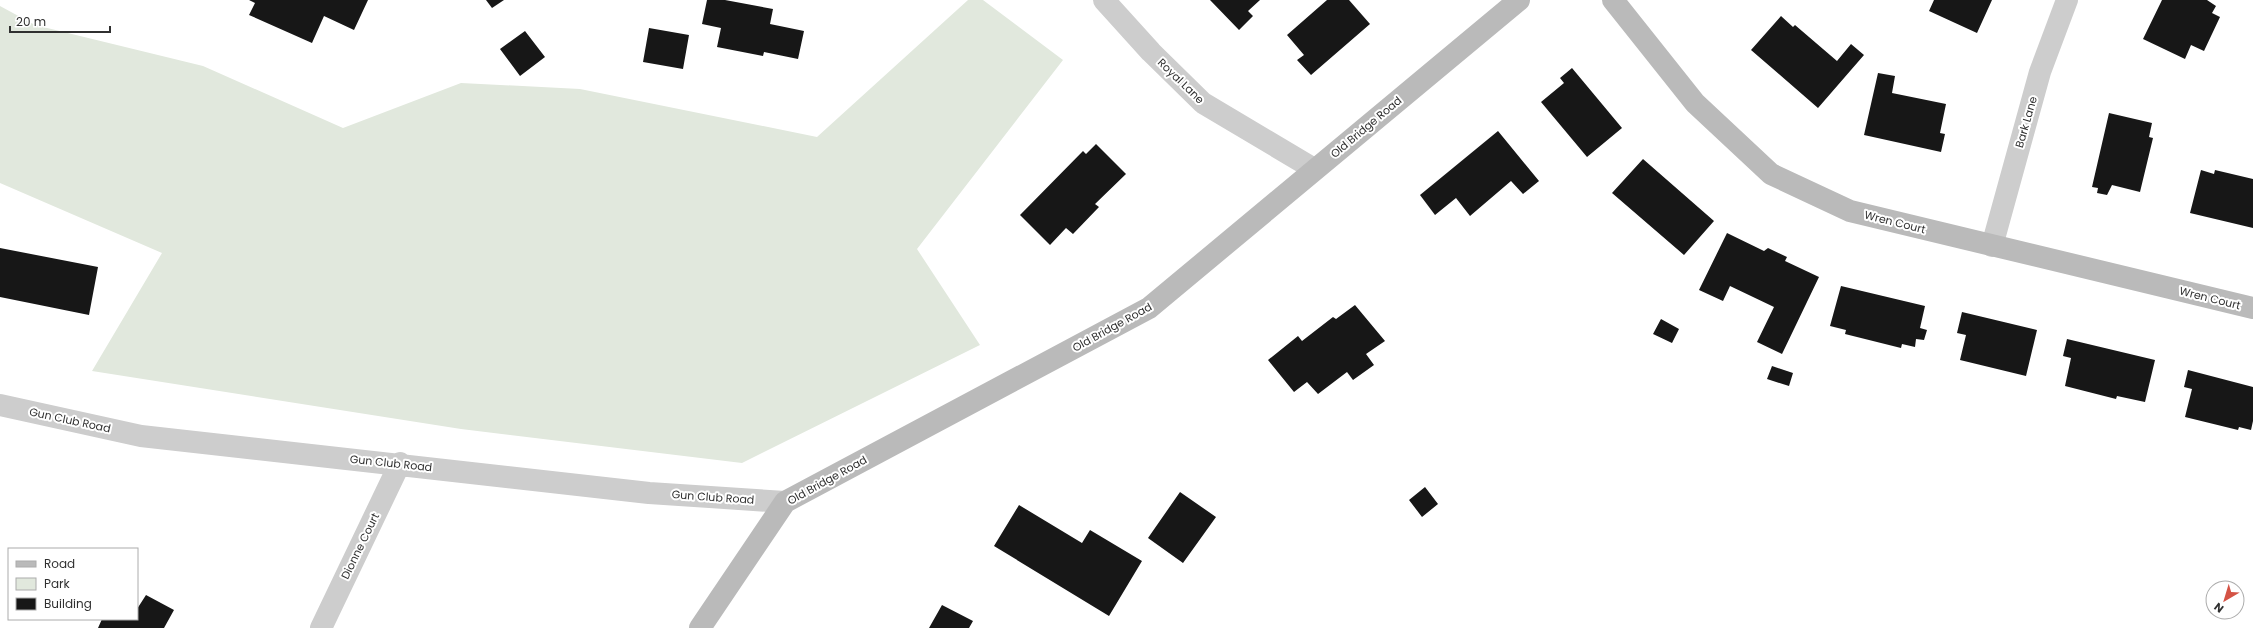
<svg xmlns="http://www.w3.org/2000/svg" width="2253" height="628" font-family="Poppins,sans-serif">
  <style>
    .green { fill: #e1e8dd }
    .building { fill: #171717 }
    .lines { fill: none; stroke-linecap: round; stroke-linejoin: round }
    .street { stroke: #cdcdcd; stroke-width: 22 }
    .secondary { stroke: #bababa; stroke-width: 22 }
    .labels { text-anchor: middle; stroke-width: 4; stroke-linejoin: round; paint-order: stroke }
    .street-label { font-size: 11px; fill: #303030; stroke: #fff }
  </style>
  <rect width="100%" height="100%" fill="#fff"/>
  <!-- green -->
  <path class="green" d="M 968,0 L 983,0 L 1063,60 L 917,249 L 980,345 L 742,463 L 461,429 L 92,371 L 162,253 L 0,183 L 0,6 L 35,25 L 203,66 L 343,128 L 461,83 L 580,89 L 817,137 Z"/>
  <!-- building -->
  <path class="building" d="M 249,0 L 368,0 L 354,30 L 324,16 L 312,43 L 249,15 L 255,3 Z
    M 486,0 L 504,0 L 492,8 Z
    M 707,0 L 725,0 L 773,9 L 770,24 L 804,31 L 798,59 L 764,52 L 763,56 L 717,47 L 721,28 L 702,24 Z
    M 1210,0 L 1260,0 L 1248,11 L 1253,16 L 1239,30 Z
    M 1327,0 L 1349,0 L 1370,24 L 1311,75 L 1297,60 L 1304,55 L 1287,35 Z
    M 1934,0 L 1992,0 L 1977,33 L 1929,11 Z
    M 2162,0 L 2207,0 L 2216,6 L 2212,13 L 2220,17 L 2204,51 L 2191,45 L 2185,59 L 2143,39 Z
    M 1781,16 L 1793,27 L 1795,25 L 1837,61 L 1851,44 L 1864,55 L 1818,108 L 1751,50 Z
    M 649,28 L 689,35 L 683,69 L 643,62 Z
    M 525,31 L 545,57 L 520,76 L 500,49 Z
    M 1572,68 L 1622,128 L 1587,157 L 1541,102 L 1564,83 L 1560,78 Z
    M 1878,73 L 1895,76 L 1892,93 L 1946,104 L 1940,133 L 1945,134 L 1941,152 L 1864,135 Z
    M 2109,113 L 2152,123 L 2149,137 L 2153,138 L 2140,192 L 2112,185 L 2107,195 L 2097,193 L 2098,188 L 2092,187 Z
    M 1498,131 L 1539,181 L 1523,194 L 1511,181 L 1470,216 L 1456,198 L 1435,215 L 1420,195 Z
    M 1096,144 L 1126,174 L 1095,204 L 1099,207 L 1073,234 L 1066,228 L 1050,245 L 1020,215 L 1083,151 L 1086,154 Z
    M 1643,159 L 1714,221 L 1684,255 L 1612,193 Z
    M 2201,170 L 2214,174 L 2215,170 L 2253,179 L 2253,228 L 2190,213 Z
    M 1727,233 L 1764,251 L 1768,248 L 1787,257 L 1785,261 L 1819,277 L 1782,354 L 1757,342 L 1774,307 L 1730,286 L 1723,301 L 1699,290 Z
    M 0,248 L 98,267 L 89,315 L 0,297 Z
    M 1841,286 L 1925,306 L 1920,328 L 1927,330 L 1924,340 L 1916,339 L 1915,347 L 1902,344 L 1901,348 L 1845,334 L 1846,330 L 1830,326 Z
    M 1355,305 L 1385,341 L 1366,354 L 1374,365 L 1353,380 L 1347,372 L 1318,394 L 1307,382 L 1294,392 L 1268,360 L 1298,336 L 1302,341 L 1333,317 L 1336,319 Z
    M 1962,312 L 2037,330 L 2026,376 L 1960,360 L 1966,335 L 1957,333 Z
    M 1661,319 L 1679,329 L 1672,343 L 1653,334 Z
    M 2067,339 L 2155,360 L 2145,402 L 2117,396 L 2116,399 L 2065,386 L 2071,358 L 2063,356 Z
    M 1772,366 L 1793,373 L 1789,386 L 1767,379 Z
    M 2188,370 L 2253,387 L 2253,421 L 2251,430 L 2239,427 L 2238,430 L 2185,417 L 2192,389 L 2184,387 Z
    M 1425,487 L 1438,504 L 1422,517 L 1409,500 Z
    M 1180,492 L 1216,517 L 1183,563 L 1148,538 Z
    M 1019,505 L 1082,543 L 1090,530 L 1142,561 L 1109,616 L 994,546 Z
    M 146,595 L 174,610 L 164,628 L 98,628 L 102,619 L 137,619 L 137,609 Z
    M 942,605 L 973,621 L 969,628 L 929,628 Z"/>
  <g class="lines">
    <!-- street -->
    <path class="street" d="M 1104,0 L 1151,52 L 1203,103 L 1314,169
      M 1992,246 L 2040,72 L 2067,0
      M 0,405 L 141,436 L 649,493 L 785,502
      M 321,628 L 400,463"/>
    <!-- secondary -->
    <path class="secondary" d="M 1613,0 L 1695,103 L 1771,174 L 1850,211 L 2253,308
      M 700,628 L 785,502 L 1149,308 L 1519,0"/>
  </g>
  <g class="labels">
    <!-- street labels -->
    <g class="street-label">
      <text transform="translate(1181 81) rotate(44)" y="4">Royal Lane</text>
      <text transform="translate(2026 122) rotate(-74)" y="4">Bark Lane</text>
      <text transform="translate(1366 127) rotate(-40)" y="4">Old Bridge Road</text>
      <text transform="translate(1895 222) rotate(14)" y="4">Wren Court</text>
      <text transform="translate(2210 298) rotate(14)" y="4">Wren Court</text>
      <text transform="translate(1112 327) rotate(-29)" y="4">Old Bridge Road</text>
      <text transform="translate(70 420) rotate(12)" y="4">Gun Club Road</text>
      <text transform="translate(391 463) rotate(6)" y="4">Gun Club Road</text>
      <text transform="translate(827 480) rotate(-29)" y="4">Old Bridge Road</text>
      <text transform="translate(713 497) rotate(4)" y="4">Gun Club Road</text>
      <text transform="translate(360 546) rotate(-64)" y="4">Dionne Court</text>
    </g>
  </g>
  <!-- legend -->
  <rect x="8" y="548" width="130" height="72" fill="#ffffff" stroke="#acacac"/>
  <rect x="16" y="561" width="20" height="6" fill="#bababa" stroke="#acacac"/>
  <text x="44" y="568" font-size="12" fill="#303030">Road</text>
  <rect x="16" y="578" width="20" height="12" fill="#e1e8dd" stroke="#acacac"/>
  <text x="44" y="588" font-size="12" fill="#303030">Park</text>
  <rect x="16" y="598" width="20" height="12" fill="#171717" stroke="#acacac"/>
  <text x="44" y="608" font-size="12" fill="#303030">Building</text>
  <!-- north arrow -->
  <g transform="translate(2225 600) rotate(218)"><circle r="19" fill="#ffffff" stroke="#acacac"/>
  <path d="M0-3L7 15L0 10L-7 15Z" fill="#d45345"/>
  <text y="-6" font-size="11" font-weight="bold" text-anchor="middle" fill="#303030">N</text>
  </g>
  <!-- scale -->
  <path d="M10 26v6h100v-6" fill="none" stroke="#303030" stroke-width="2"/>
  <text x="16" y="26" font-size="12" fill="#303030" stroke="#ffffff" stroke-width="3" paint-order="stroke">20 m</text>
</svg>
